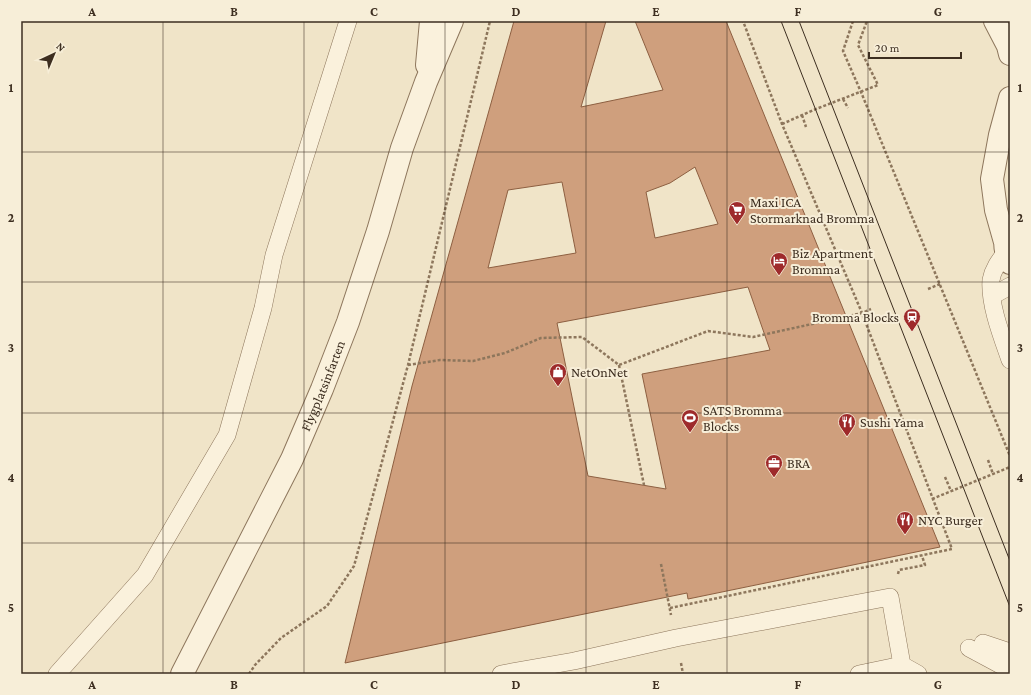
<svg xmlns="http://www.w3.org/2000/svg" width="1031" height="695" font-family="'Crimson Pro',serif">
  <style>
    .building { fill: #cf9f7d; stroke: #8d5f41; fill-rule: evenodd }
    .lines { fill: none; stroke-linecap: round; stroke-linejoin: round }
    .service-casing { stroke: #8d765c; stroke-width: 18 }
    .minor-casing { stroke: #8d765c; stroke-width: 24 }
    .tertiary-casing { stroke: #8d765c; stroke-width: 24 }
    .path { stroke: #8d765c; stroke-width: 2.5; stroke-dasharray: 3 2; stroke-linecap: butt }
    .service { stroke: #faf1dc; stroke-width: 17 }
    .minor { stroke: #faf1dc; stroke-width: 22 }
    .tertiary { stroke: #faf1dc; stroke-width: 22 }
    .tram { stroke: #3d2e20; stroke-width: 1 }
    .grid { fill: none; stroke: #3d2e20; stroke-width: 1; stroke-opacity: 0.55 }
    .labels { text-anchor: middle; stroke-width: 4; stroke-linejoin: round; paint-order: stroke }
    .poi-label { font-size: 14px; fill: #3d2e20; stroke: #f7eed8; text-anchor: start }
    .street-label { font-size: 14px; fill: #3d2e20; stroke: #f7eed8 }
    .neatline { fill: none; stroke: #3d2e20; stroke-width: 1.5 }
    .grid-label { font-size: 13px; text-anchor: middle; font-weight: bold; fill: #3d2e20 }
  </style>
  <rect width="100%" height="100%" fill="#f0e4c8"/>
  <!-- building -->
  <path class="building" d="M 514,21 L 606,21 L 581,107 L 663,90 L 635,21 L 726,21 L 940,547 L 688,599 L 687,593 L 345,663 L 412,386 ZM 695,167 L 718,224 L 655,238 L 646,192 L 670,183 ZM 562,182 L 576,253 L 488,268 L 508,190 ZM 748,287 L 770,350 L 642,374 L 666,489 L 588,476 L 557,323 Z"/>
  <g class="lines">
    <defs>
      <path id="service" d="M 1006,252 C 999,261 993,269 991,280 C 989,304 1002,337 1010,360
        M 992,296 L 1010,286
        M 983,643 L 1010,652
        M 969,648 L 1010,670
        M 902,665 L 918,674
        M 57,674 L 145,575 L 227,435 L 263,308 L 274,255 L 348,21
        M 501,674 L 574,661 L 676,638 L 890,597 L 902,665 L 859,674"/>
      <path id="minor" d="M 995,21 L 1008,46 L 1010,54
        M 1008,229 C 1003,241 1005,252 1010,263
        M 1005,242 L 996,210 L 992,179 L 1000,135 L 1010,98"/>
      <g id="tertiary">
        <path d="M 427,65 L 431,21"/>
        <path id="s1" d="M 182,674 L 292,459 L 322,389 L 348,322 L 378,231 L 402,148 L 426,82 L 452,21"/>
      </g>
    </defs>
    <!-- service casing -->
    <use href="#service" class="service-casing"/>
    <!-- minor casing -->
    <use href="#minor" class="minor-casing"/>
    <!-- tertiary casing -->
    <use href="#tertiary" class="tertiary-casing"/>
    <!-- path -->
    <path class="path" d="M 853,21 L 843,51 L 861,92 L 1010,456
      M 843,99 L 848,108
      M 802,115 L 806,127
      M 782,124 L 816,109 L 878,85 L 858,45 L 867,21
      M 928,289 L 940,284
      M 408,365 L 440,360 L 473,361 L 505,353 L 541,338 L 582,337 L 619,365 L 708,331 L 753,337 L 862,313 L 871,309
      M 619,365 L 644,485
      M 988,460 L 993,474
      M 945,477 L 951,491
      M 932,499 L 1010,467
      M 661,564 L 671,615
      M 898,574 L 899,570 L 925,565 L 922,556
      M 670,608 L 952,549 L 862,313 L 782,124 L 743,21
      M 681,663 L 683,674
      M 249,674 L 255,665 L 281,638 L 327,606 L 354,566 L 408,365 L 490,21"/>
    <!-- service -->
    <use href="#service" class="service"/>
    <!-- minor -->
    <use href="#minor" class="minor"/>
    <!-- tertiary -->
    <use href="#tertiary" class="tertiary"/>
    <!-- tram -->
    <path class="tram" d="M 781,21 L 1010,607
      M 799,21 L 1010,561"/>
  </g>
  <!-- grid -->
  <path class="grid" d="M 163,21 L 163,674M 304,21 L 304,674M 445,21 L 445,674M 586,21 L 586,674M 727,21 L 727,674M 868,21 L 868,674M 21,152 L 1010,152M 21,282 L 1010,282M 21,413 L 1010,413M 21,543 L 1010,543"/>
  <!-- icons -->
  <defs>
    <symbol id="supermarket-pin" viewBox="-11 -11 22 30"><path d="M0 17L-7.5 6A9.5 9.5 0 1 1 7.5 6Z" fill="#9e2a2b" stroke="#f7eed8"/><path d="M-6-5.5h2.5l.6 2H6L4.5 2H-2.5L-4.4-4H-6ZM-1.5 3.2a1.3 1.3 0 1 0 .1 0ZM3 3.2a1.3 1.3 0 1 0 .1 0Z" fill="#fff"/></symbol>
    <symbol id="hotel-pin" viewBox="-11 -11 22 30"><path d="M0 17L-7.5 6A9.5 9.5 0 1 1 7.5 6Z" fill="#9e2a2b" stroke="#f7eed8"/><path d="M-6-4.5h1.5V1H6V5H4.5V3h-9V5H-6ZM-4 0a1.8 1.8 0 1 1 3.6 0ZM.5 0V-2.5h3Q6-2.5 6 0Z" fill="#fff"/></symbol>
    <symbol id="station-pin" viewBox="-11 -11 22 30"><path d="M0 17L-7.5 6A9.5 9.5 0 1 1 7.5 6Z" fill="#9e2a2b" stroke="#f7eed8"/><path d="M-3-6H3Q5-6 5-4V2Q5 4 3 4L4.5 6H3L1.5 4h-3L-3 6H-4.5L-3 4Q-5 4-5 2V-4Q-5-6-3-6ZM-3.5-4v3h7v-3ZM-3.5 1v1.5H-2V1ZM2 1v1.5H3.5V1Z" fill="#fff"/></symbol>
    <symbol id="shop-pin" viewBox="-11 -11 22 30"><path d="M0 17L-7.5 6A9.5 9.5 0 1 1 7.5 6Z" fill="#9e2a2b" stroke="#f7eed8"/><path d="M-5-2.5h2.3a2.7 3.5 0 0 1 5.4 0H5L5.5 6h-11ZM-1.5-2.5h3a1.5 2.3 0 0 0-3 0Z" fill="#fff"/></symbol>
    <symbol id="stadium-pin" viewBox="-11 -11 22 30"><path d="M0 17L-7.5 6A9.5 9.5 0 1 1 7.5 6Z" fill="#9e2a2b" stroke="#f7eed8"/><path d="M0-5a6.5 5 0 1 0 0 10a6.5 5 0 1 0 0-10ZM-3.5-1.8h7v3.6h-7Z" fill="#fff"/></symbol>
    <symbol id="restaurant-pin" viewBox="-11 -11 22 30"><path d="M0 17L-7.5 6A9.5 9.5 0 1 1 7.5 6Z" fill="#9e2a2b" stroke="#f7eed8"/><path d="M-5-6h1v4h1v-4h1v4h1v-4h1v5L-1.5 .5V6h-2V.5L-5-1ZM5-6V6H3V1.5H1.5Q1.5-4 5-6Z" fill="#fff"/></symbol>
    <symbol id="office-pin" viewBox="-11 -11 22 30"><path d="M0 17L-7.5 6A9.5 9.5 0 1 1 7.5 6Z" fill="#9e2a2b" stroke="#f7eed8"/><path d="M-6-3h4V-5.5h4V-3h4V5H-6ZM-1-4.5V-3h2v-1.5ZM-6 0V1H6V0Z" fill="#fff"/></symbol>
  </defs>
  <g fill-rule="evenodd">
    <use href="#supermarket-pin" x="727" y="200" width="20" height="27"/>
    <use href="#hotel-pin" x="769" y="251" width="20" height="27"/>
    <use href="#station-pin" x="902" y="307" width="20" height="27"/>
    <use href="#shop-pin" x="548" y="362" width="20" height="27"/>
    <use href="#stadium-pin" x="680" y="408" width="20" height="27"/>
    <use href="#restaurant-pin" x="837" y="412" width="20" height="27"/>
    <use href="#office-pin" x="764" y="453" width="20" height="27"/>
    <use href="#restaurant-pin" x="895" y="510" width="20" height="27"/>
  </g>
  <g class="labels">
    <!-- poi labels -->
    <g class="poi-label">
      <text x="750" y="207">Maxi ICA<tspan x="750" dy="16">Stormarknad Bromma</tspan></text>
      <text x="792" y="258">Biz Apartment<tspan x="792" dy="16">Bromma</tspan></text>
      <text x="899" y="322" text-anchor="end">Bromma Blocks</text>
      <text x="571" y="377">NetOnNet</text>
      <text x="703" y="415">SATS Bromma<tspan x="703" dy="16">Blocks</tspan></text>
      <text x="860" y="427">Sushi Yama</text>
      <text x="787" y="468">BRA</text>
      <text x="918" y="525">NYC Burger</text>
    </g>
    <!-- street labels -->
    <g class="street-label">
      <text dy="5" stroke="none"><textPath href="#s1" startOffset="321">Flygplatsinfarten</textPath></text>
    </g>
  </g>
  <!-- border -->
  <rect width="1031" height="695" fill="none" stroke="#f7eed8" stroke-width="44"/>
  <!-- north arrow -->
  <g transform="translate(54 54) rotate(44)" stroke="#f7eed8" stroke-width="3" paint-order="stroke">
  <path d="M0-3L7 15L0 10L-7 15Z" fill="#3d2e20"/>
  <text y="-6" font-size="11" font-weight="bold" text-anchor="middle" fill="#3d2e20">N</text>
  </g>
  <!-- scale -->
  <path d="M869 52v6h92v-6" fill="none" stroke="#3d2e20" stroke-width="2"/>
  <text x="875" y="52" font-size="12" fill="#3d2e20" stroke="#f7eed8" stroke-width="3" paint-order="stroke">20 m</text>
  <rect x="22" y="22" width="987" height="651" class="neatline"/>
  <g class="grid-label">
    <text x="92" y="16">A</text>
    <text x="234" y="16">B</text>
    <text x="374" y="16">C</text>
    <text x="516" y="16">D</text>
    <text x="656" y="16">E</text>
    <text x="798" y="16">F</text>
    <text x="938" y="16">G</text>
    <text x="11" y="92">1</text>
    <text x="1020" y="92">1</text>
    <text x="11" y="222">2</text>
    <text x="1020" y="222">2</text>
    <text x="11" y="352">3</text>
    <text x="1020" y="352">3</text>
    <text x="11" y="482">4</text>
    <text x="1020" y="482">4</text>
    <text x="11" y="612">5</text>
    <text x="1020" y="612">5</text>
    <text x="92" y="689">A</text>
    <text x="234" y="689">B</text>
    <text x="374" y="689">C</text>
    <text x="516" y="689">D</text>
    <text x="656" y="689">E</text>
    <text x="798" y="689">F</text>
    <text x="938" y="689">G</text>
  </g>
</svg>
